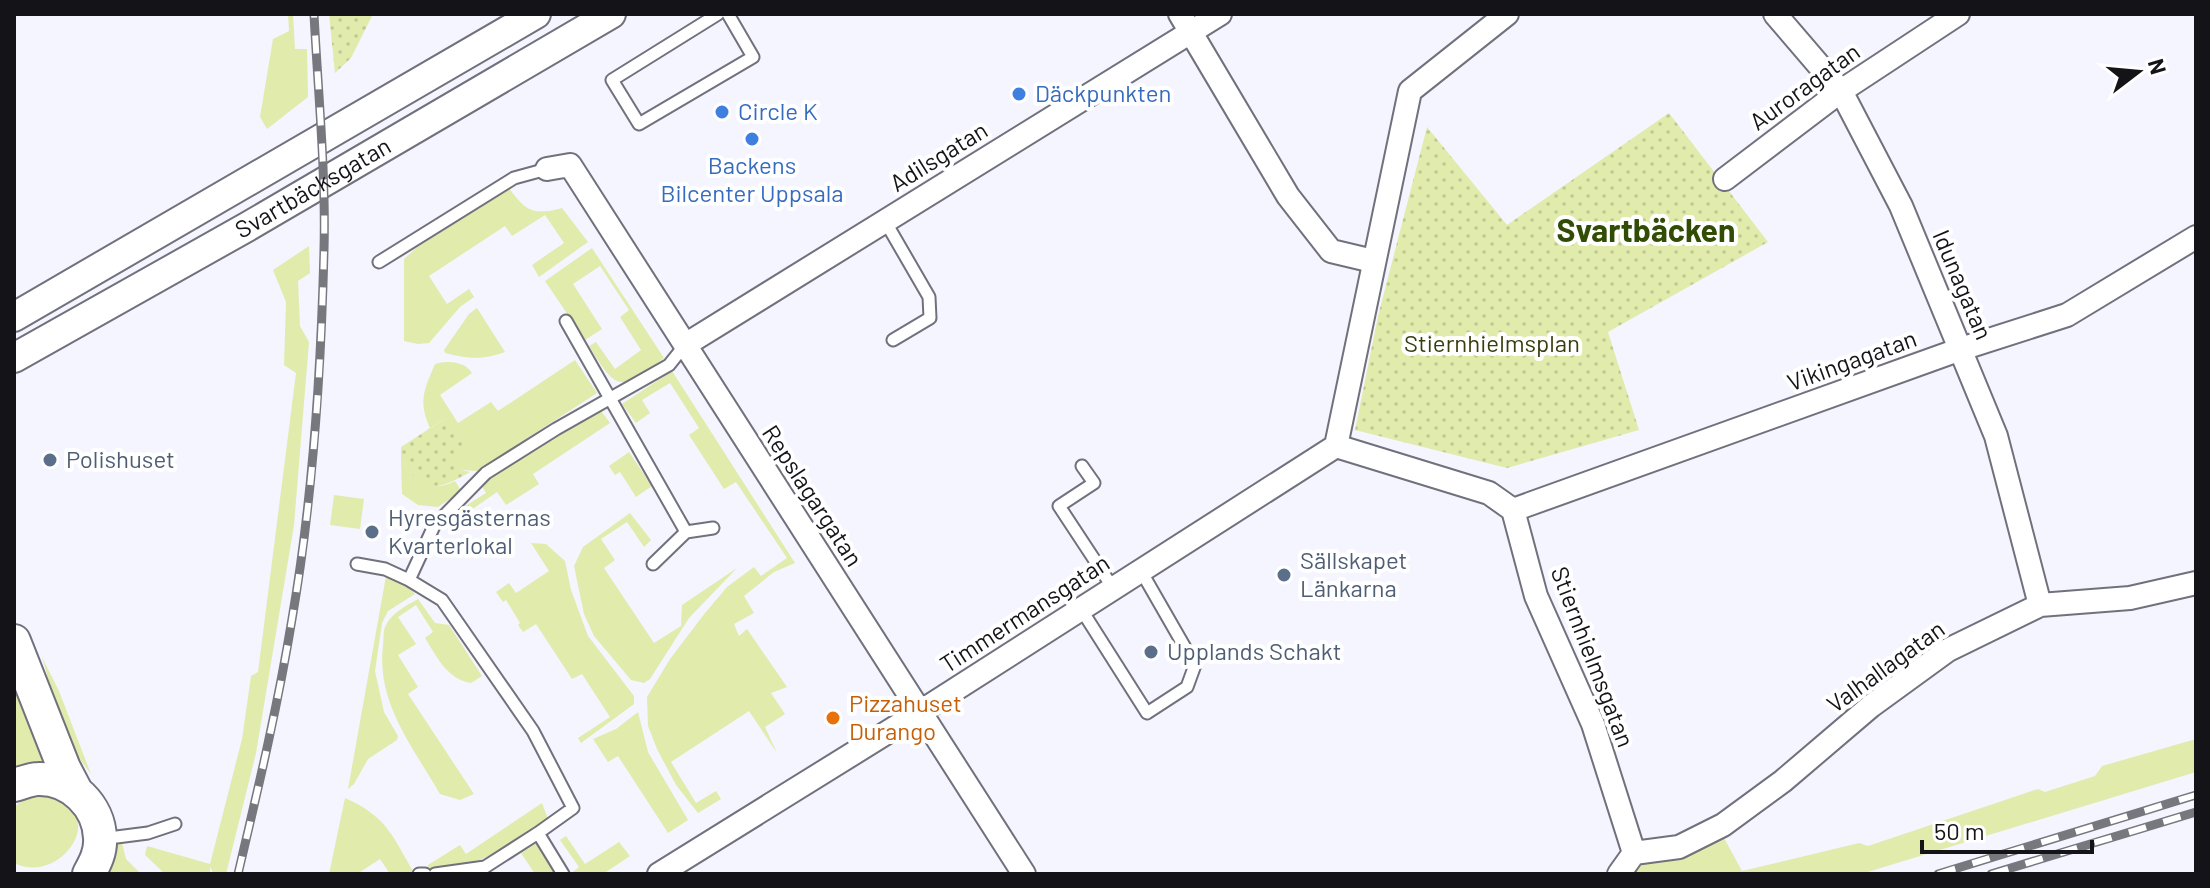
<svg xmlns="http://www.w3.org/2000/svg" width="2210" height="888" font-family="Barlow,sans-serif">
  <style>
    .grass { fill: #e1ebac }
    .park { fill: url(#park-dots) }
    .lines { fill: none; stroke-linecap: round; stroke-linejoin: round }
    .service-casing { stroke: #70717c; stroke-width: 15 }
    .minor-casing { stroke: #70717c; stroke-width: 26 }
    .tertiary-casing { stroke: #70717c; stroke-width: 32 }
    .secondary-casing { stroke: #70717c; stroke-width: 36 }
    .service { stroke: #fff; stroke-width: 11 }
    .minor { stroke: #fff; stroke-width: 22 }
    .tertiary { stroke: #fff; stroke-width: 28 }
    .secondary { stroke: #fff; stroke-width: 32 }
    .rail-casing { stroke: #77777e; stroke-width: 9 }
    .rail { stroke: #fff; stroke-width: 6; stroke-dasharray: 18; stroke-linecap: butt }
    .shop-dot { fill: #3f7fe0; stroke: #fff; stroke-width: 3 }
    .service-dot { fill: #5c6f8a; stroke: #fff; stroke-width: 3 }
    .food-dot { fill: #e8710a; stroke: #fff; stroke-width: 3 }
    .labels { text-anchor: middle; stroke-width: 8; stroke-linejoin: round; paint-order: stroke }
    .street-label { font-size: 24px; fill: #141418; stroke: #fff }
    .shop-label { font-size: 24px; fill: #366cbe; stroke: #fff; text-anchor: start }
    .park-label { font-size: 24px; fill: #383e0d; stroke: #fff }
    .service-label { font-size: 24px; fill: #4e5e75; stroke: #fff; text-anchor: start }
    .food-label { font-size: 24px; fill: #c56008; stroke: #fff; text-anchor: start }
    .district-label { font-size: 32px; font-weight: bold; fill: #314d05; stroke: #fff }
  </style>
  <defs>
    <pattern id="park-dots" width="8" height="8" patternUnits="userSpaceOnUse" patternTransform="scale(2)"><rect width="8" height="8" fill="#e1ebac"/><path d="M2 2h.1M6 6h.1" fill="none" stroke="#c0c993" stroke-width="1.8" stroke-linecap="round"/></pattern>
  </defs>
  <rect width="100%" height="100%" fill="#f4f5ff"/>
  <!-- grass -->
  <path class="grass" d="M 288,14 L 293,14 L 295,49 L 307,49 L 308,97 L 267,129 L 260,117 L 273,39 L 289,31 Z
    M 509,188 C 525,211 534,216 562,208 L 588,242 L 539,277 L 532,265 L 564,243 L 545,215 L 512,236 L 505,226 L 429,276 L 447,304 L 469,289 L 474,297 L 460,307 L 429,343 L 418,344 L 404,341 L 404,259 L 416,248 Z
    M 309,246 L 310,273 L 298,281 L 300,326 L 309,342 L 294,525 L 256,753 L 226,874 L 214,874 L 210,867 L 210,874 L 165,874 L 145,855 L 147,846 L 210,864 L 242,739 L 251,676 L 258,672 L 296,373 L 284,365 L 286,302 L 273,270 Z
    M 592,248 L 664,358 C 621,390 618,394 589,346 L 596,342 L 615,369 L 641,350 L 620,317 L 629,310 L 600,266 L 573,284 L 602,329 L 585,340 L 545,281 Z
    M 477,308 L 505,352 C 483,360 468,359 445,353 L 444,350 L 469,314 Z
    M 575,360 L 597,393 L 477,471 L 461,470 L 450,461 L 446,418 L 430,428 C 418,401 424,390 435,364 C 447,360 465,361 472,373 L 440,395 L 458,423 L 491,402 L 498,411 Z
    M 672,371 L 795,563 L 774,572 L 744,596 L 754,613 L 734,624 L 739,636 L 747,629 L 787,687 L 771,693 L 785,714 L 765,727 L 777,753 L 749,711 L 671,762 L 696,803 L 716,791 L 721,799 L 698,813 L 676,785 L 657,749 L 648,726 L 647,697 L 670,659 L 705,613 L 727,587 L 754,567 L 761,576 L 787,558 L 736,482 L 724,489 L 689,435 L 699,428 L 670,383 L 642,400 L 650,413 L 636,423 L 622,404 Z
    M 599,408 L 610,423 L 533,474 L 539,484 L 506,505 L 497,492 L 464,515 L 459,510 L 486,493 L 480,483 Z
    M 629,452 L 652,486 L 636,497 L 620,472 L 615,475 L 609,466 Z
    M 401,460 C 415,480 431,494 455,481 L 460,489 L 456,495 L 438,507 L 418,505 L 402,494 Z
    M 334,495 L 364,499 L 360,529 L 330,525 Z
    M 630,513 L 651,540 L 644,547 L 627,522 L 601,539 L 615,560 L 604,568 L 654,643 L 681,626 L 682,605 L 737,568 L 689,618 L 650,679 L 644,683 L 631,680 L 594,636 L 584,614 L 574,566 L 583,547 Z
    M 531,543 L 546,544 L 565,561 L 571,590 L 588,636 L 634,696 L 634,704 L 581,743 L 578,738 L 610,717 L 582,674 L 572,679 L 536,624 L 523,632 L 518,625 L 520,623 L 506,600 L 503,602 L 496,592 L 509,583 L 516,593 L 549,571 Z
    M 386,576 L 408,585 L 415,594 L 388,611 L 382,623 L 375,671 L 384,712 L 398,736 L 397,740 L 368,759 L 354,784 L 348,789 Z
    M 418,599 L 435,623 L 449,625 L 482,676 L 471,683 C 447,679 437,657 425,638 L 433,632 L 416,605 L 398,617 L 416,644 L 398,655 L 418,687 L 408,694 L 474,794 L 460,800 L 440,794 C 413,747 376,703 383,645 C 384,640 383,632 385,627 C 391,613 406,606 418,599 Z
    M 42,657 L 59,691 L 91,774 C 78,757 64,740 58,720 C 51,699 49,678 42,657 Z
    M 14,687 L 47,770 L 14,776 Z
    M 638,712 L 648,752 L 688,820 L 668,833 L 618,756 L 608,762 L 593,739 L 616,729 Z
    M 2196,739 L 2196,772 L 1861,874 L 1624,874 C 1645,854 1696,846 1724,838 L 1742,871 L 1859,843 L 1868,846 L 2038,789 L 2045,792 L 2095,776 L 2102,766 Z
    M 35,796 C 118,800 65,888 14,863 L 14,807 L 22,800 Z
    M 345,798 C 386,816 392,835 413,871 L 411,874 L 390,874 L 380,859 L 357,874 L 329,874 Z
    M 542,803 L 548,819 C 510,845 478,870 428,869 L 428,865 L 460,845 L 466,854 Z
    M 566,836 L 585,864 L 619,842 L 630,856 L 603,874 L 570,874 L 579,867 L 560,840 Z
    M 116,842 L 122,843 L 126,859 L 141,874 L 109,874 Z
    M 536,843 L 556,874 L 535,874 L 521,853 Z"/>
  <!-- park -->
  <path class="park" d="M 329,14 L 373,14 L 351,58 L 335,73 Z
    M 1669,113 L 1768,242 L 1608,332 L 1639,430 L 1507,468 L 1355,430 L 1378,316 L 1427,127 L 1507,225 Z
    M 446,418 L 468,450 L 451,461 L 461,470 L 470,472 C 437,491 425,494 401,460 L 401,447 Z"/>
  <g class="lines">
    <defs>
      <path id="service" d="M 718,14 L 612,80 L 639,124 L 753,57 L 728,14
        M 885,221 L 929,297 L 930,318 L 893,340
        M 379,262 L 514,178 L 547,169
        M 566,321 L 686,532 L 653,564
        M 1082,466 L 1094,483 L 1059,506 L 1113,588
        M 686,532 L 713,528
        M 357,564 L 385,569 L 409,580 L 442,600 L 533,731 L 573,808 L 538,833
        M 409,580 L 434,526 L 486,473 L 556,429 L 669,365 L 685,345
        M 1081,609 L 1147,713 L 1187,687 L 1195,665 L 1141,571
        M 101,839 L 148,833 L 175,824
        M 419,874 L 425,874
        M 435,874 L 485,867 L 538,833 L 563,874"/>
      <path id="minor" d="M 1180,14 L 1288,196 L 1331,251 L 1373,261
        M 1507,14 L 1410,91 L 1336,446 L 1489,493 L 1513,510 L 1536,596 L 1593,724 L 1634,853
        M 1775,14 L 1841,91 L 1901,206 L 1996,436 L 2040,605
        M 547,169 L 570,165 L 1024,874
        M 1725,179 L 1841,91 L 1958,14
        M 685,345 L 1220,14
        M 1513,510 L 1961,349 L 2067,315 L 2196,237
        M 1634,853 L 1679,847 L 1723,825 L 1783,781 L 1871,706 L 1948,650 L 2040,605 L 2130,598 L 2196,583
        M 659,874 L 920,712 L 1336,446
        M 1619,874 L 1634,853"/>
      <g id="tertiary">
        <path d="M 14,317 L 536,14"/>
        <path id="s1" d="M 14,358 L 247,227 L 611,14"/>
      </g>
      <path id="secondary" d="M 14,641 L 64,768 L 76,791
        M 14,785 C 22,783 31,779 38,779 C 71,778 99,806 100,838 C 101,852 95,863 89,874"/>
    </defs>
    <!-- service casing -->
    <use href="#service" class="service-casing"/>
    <!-- minor casing -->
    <use href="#minor" class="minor-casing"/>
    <!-- tertiary casing -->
    <use href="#tertiary" class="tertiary-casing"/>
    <!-- secondary casing -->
    <use href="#secondary" class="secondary-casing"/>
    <!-- service -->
    <use href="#service" class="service"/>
    <!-- minor -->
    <use href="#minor" class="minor"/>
    <!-- tertiary -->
    <use href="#tertiary" class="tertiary"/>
    <!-- secondary -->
    <use href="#secondary" class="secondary"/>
    <defs>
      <path id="rail" d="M 238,874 C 258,789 278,705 292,619 C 313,498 321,373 324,250 C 326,172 318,92 314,14
        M 1938,874 L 2196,795
        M 1991,874 L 2196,812"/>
    </defs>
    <!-- rail casing -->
    <use href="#rail" class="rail-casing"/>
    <!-- rail -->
    <use href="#rail" class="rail"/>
  </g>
  <!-- markers -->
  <g class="shop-dot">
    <circle cx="1019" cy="94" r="8"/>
    <circle cx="722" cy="112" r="8"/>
    <circle cx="752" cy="139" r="8"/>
  </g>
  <g class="service-dot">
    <circle cx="50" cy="460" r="8"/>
    <circle cx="372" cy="532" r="8"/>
    <circle cx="1284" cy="575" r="8"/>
    <circle cx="1151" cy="652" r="8"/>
  </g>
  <circle class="food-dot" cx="833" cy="718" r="8"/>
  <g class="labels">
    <!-- street labels -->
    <g class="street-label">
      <text transform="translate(1805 87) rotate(-36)" y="8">Auroragatan</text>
      <text transform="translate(939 157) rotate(-32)" y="8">Adilsgatan</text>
      <text dy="8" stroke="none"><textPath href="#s1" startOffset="344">Svartbäcksgatan</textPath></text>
      <text transform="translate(1962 285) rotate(67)" y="8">Idunagatan</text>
      <text transform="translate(1852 361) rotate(-20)" y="8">Vikingagatan</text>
      <text transform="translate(812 496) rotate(57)" y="8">Repslagargatan</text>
      <text transform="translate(1025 614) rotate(-33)" y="8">Timmermansgatan</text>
      <text transform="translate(1592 657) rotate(69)" y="8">Stiernhielmsgatan</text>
      <text transform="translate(1886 667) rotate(-36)" y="8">Valhallagatan</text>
    </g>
    <!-- shop labels -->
    <g class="shop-label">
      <text x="1035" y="102">Däckpunkten</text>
      <text x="738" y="120">Circle K</text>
      <text x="752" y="174" text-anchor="middle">Backens<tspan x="752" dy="28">Bilcenter Uppsala</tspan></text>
    </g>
    <!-- park labels -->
    <g class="park-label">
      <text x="1492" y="352">Stiernhielmsplan</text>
    </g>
    <!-- service labels -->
    <g class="service-label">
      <text x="66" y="468">Polishuset</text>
      <text x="388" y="526">Hyresgästernas<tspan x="388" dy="28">Kvarterlokal</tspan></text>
      <text x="1300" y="569">Sällskapet<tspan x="1300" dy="28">Länkarna</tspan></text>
      <text x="1167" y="660">Upplands Schakt</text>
    </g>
    <!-- food labels -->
    <g class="food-label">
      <text x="849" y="712">Pizzahuset<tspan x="849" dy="28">Durango</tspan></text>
    </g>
    <!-- district labels -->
    <g class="district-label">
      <text x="1646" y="242">Svartbäcken</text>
    </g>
  </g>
  <!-- border -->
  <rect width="2210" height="888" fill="none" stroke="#141418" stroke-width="32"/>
  <!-- north arrow -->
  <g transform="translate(2138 72) rotate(74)" stroke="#ffffff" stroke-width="6" paint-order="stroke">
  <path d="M0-6L14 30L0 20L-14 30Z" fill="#141418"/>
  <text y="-12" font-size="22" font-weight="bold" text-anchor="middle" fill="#141418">N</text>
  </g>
  <!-- scale -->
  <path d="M1922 840v12h170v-12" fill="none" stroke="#141418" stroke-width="4"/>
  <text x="1934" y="840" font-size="24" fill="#141418" stroke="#ffffff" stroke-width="6" paint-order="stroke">50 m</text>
</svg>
